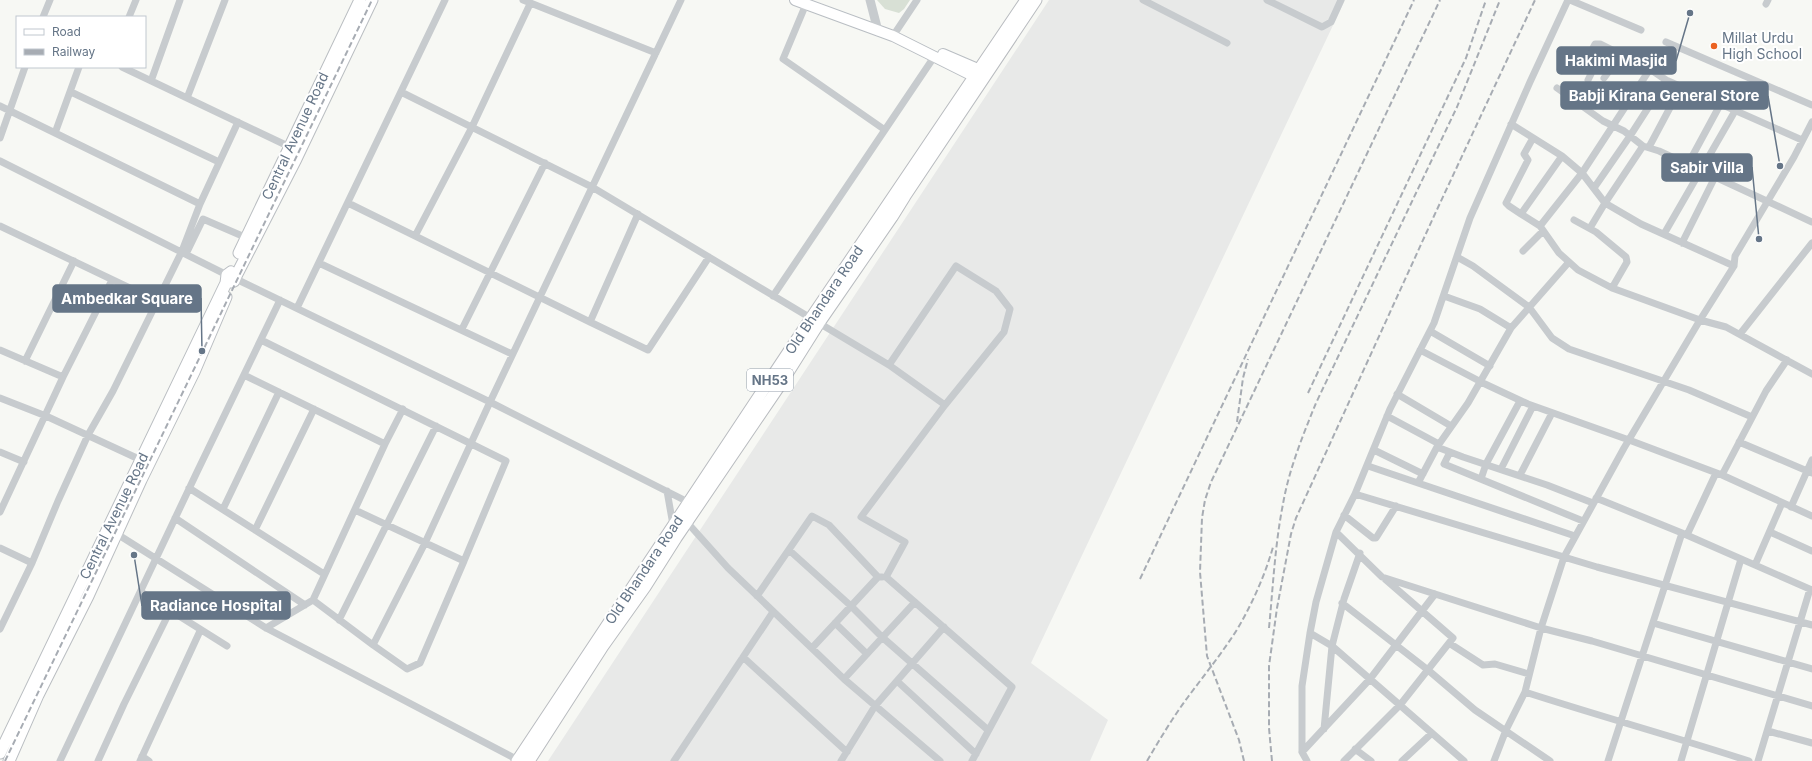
<svg xmlns="http://www.w3.org/2000/svg" width="1812" height="761" font-family="Inter,sans-serif">
  <style>
    .built { fill: #e8e9e8 }
    .green { fill: #d8e0d5 }
    .lines { fill: none; stroke-linecap: round; stroke-linejoin: round }
    .secondary-casing { stroke: #b9bec3; stroke-width: 12 }
    .primary-casing { stroke: #babec2; stroke-width: 13 }
    .trunk-casing { stroke: #b9bcc0; stroke-width: 13 }
    .minor { stroke: #c7cbce; stroke-width: 7 }
    .tertiary { stroke: #c7cbce; stroke-width: 9 }
    .secondary { stroke: #fff; stroke-width: 10 }
    .primary { stroke: #fff; stroke-width: 11 }
    .trunk { stroke: #fff; stroke-width: 11 }
    .rail { stroke: #a7acb3; stroke-width: 2; stroke-dasharray: 6 3; stroke-linecap: butt }
    .poi-dot { fill: #eb6221; stroke: #fff; stroke-width: 1.5 }
    .labels { text-anchor: middle; stroke-width: 4; stroke-linejoin: round; paint-order: stroke }
    .shield { fill: #fff; stroke: #939eab; stroke-width: 1 }
    .shield-label { font-size: 13px; font-weight: bold; fill: #657587 }
    .poi-label { font-size: 14px; fill: #657587; stroke: #fff; text-anchor: start }
    .street-label { font-size: 14px; fill: #657587; stroke: #fff }
    .leader { fill: none; stroke: #657587; stroke-width: 1.5 }
    .callout-dot { fill: #657587; stroke: #fff; stroke-width: 1.5 }
    .callout { fill: #657587; stroke: #657587; stroke-width: 1.5 }
    .callout-label { font-size: 15px; text-anchor: middle; font-weight: bold; fill: #fff }
  </style>
  <rect width="100%" height="100%" fill="#f7f8f4"/>
  <!-- built -->
  <path class="built" d="M 1049,0 L 1345,0 L 1031,663 L 1108,720 L 1090,761 L 548,761 Z"/>
  <!-- green -->
  <path class="green" d="M 877,0 L 910,0 L 904,9 L 899,13 L 885,9 Z"/>
  <g class="lines">
    <defs>
      <path id="secondary" d="M 795,0 L 893,36 L 981,80
        M 943,54 L 985,72"/>
      <path id="primary" d="M 239,253 L 360,0
        M 236,276 L 296,159 L 372,0
        M 0,753 L 226,283 L 227,275 L 231,272 L 236,276 L 234,281 L 231,282 L 227,280
        M 9,761 L 38,695 L 88,596 L 141,480 L 194,372 L 226,297"/>
      <path id="trunk" d="M 517,761 L 811,318 L 1026,0
        M 529,761 L 603,646 L 645,587 L 676,538 L 780,385 L 819,323 L 892,217 L 905,196 L 1036,0"/>
    </defs>
    <!-- secondary casing -->
    <use href="#secondary" class="secondary-casing"/>
    <!-- primary casing -->
    <use href="#primary" class="primary-casing"/>
    <!-- trunk casing -->
    <use href="#trunk" class="trunk-casing"/>
    <!-- minor -->
    <path class="minor" d="M 523,0 L 656,53
      M 1143,0 L 1227,43
      M 1267,0 L 1322,27 L 1331,22 L 1341,0
      M 1568,0 L 1530,82 L 1470,218 L 1434,323 L 1390,409 L 1355,494 L 1336,532 L 1382,577 L 1541,628 L 1592,641 L 1812,706
      M 1570,0 L 1641,30
      M 806,4 L 783,59 L 885,130
      M 1766,4 L 1768,0
      M 43,17 L 50,0
      M 129,17 L 136,0
      M 893,36 L 917,0
      M 1666,42 L 1812,105
      M 122,67 L 290,147
      M 1604,78 L 1621,55
      M 1588,80 L 1591,74 L 1584,65 L 1595,44 L 1600,44 L 1650,69 L 1666,80 L 1802,140
      M 151,81 L 180,0
      M 1557,88 L 1603,121 L 1624,131 L 1643,146 L 1659,151 L 1812,222
      M 71,92 L 219,162
      M 401,92 L 592,187 L 889,365 L 945,405 L 861,517 L 905,542 L 886,577 L 1012,687 L 972,761
      M 187,98 L 225,0
      M 0,106 L 200,204
      M 1511,124 L 1562,156
      M 55,133 L 79,67
      M 0,138 L 25,67
      M 1643,146 L 1605,203 L 1641,224 L 1734,266
      M 1649,147 L 1681,87
      M 0,161 L 227,275
      M 1688,164 L 1720,105
      M 1594,188 L 1630,136 L 1666,80
      M 348,203 L 590,322 L 638,214
      M 1521,214 L 1509,206 L 1506,203 L 1528,160 L 1524,154 L 1533,138
      M 1574,220 L 1596,232 L 1626,257 L 1627,262 L 1612,288
      M 0,226 L 157,301
      M 1540,226 L 1582,173 L 1562,156 L 1521,214 L 1540,226 L 1559,253 L 1578,270 L 1612,288 L 1700,320 L 1726,327 L 1812,374
      M 1590,228 L 1605,203 L 1582,173 L 1650,69
      M 1664,234 L 1735,111
      M 415,236 L 472,127 L 530,4
      M 1682,243 L 1715,177
      M 1523,251 L 1543,231
      M 186,254 L 203,219 L 247,238
      M 1457,257 L 1473,266 L 1529,307 L 1552,338 L 1569,349 L 1689,390 L 1752,417
      M 319,263 L 512,354
      M 236,279 L 490,402 L 692,504
      M 773,296 L 934,57
      M 1444,296 L 1480,309 L 1511,328
      M 297,308 L 445,0
      M 590,322 L 648,350 L 709,257
      M 462,329 L 545,163
      M 1430,331 L 1490,366
      M 1740,334 L 1812,243
      M 261,340 L 506,461 L 464,561
      M 0,350 L 63,377
      M 1420,350 L 1485,384 L 1528,404 L 1629,440 L 1722,475 L 1812,516
      M 25,361 L 74,261
      M 889,365 L 956,266 L 996,291 L 1010,309 L 1004,332 L 945,405
      M 244,375 L 385,444
      M 1397,394 L 1451,426
      M 0,398 L 46,416 L 141,460
      M 1387,416 L 1439,444
      M 1739,442 L 1812,473
      M 1437,447 L 1463,457 L 1547,485 L 1593,503
      M 1374,450 L 1423,474
      M 0,452 L 24,462
      M 1450,452 L 1444,464 L 1583,521
      M 1368,466 L 1418,483 L 1437,447 L 1468,403 L 1511,328 L 1569,262
      M 1501,469 L 1533,406
      M 1520,475 L 1552,413
      M 1722,475 L 1766,391 L 1787,360
      M 1481,479 L 1486,464 L 1520,401
      M 1418,483 L 1575,536
      M 189,488 L 324,574
      M 667,491 L 673,525
      M 1355,494 L 1597,567 L 1812,625
      M 1596,498 L 1682,533 L 1812,590
      M 1791,507 L 1812,460
      M 223,509 L 279,392
      M 355,510 L 464,561 L 420,663 L 407,669 L 373,645
      M 0,512 L 63,377 L 112,280
      M 1344,515 L 1373,538 L 1376,538 L 1396,506
      M 175,518 L 305,605
      M 685,520 L 728,568 L 844,679 L 940,761
      M 255,530 L 314,409
      M 1770,532 L 1812,551
      M 117,534 L 266,628 L 520,761
      M 1687,535 L 1716,473
      M 0,548 L 32,563
      M 789,550 L 851,606 L 882,637 L 988,730
      M 1360,553 L 1344,599 L 1332,646 L 1464,761
      M 1755,565 L 1782,503
      M 141,592 L 227,646
      M 757,596 L 812,516 L 829,525 L 878,577
      M 313,600 L 385,444 L 403,409
      M 1342,603 L 1428,670 L 1475,710 L 1550,761
      M 339,620 L 436,426
      M 835,623 L 867,654
      M 1653,623 L 1812,669
      M 266,628 L 313,600 L 373,645 L 425,543 L 490,402 L 681,0
      M 0,629 L 32,563 L 58,501 L 88,435 L 113,391 L 182,251 L 200,204 L 238,122
      M 1310,633 L 1316,602 L 1336,532
      M 1449,643 L 1483,665 L 1495,664 L 1529,674
      M 812,648 L 878,577 L 882,577
      M 743,657 L 847,752
      M 844,679 L 915,602
      M 897,681 L 976,754
      M 1525,692 C 1599,716 1675,737 1749,761
      M 1768,731 L 1812,743
      M 1355,749 L 1371,761
      M 1302,752 L 1370,679 L 1435,594
      M 142,756 L 149,761
      M 60,761 L 197,472 L 280,300
      M 98,761 L 124,704 L 170,611
      M 140,761 L 200,631
      M 674,761 L 773,612
      M 841,761 L 875,706 L 944,627
      M 1307,761 L 1302,752 L 1302,686 L 1310,633 L 1332,646 L 1324,729
      M 1344,761 L 1400,705 L 1453,638 L 1385,579
      M 1402,761 L 1432,733
      M 1494,761 L 1506,730 L 1525,692 L 1541,628 L 1564,557 L 1624,448 L 1700,320 L 1734,266 L 1735,256 L 1794,157 L 1812,122
      M 1608,761 L 1682,533
      M 1681,761 L 1741,559
      M 1758,761 L 1810,589"/>
    <!-- tertiary -->
    <path class="tertiary" d="M 870,0 L 878,31"/>
    <!-- secondary -->
    <use href="#secondary" class="secondary"/>
    <!-- primary -->
    <use href="#primary" class="primary"/>
    <!-- trunk -->
    <use href="#trunk" class="trunk"/>
    <!-- rail -->
    <path class="rail" d="M 1308,393 L 1466,58 L 1486,0
      M 1237,422 L 1243,378 L 1248,359
      M 1140,579 L 1414,0
      M 1269,628 C 1273,587 1275,544 1283,504 C 1289,469 1303,435 1316,403 L 1457,107 L 1500,0
      M 5,761 L 372,0
      M 1147,761 C 1160,739 1173,717 1188,697 C 1205,674 1223,652 1238,628 C 1253,602 1265,575 1273,547
      M 1244,761 L 1239,740 L 1207,656 L 1200,572 L 1202,518 L 1205,500 L 1211,482 L 1440,0
      M 1272,761 L 1269,728 L 1269,666 L 1277,608 L 1291,534 L 1296,518 L 1434,216 L 1535,0"/>
  </g>
  <!-- markers -->
  <circle class="poi-dot" cx="1714" cy="46" r="4"/>
  <g class="labels">
    <!-- shield labels -->
    <rect class="shield" x="747" y="369" width="46" height="22" rx="3"/>
    <g class="shield-label">
      <text x="770" y="385">NH53</text>
    </g>
    <!-- poi labels -->
    <g class="poi-label">
      <text x="1722" y="43">Millat Urdu<tspan x="1722" dy="16">High School</tspan></text>
    </g>
    <!-- street labels -->
    <g class="street-label">
      <text transform="translate(295 136) rotate(-65)" y="5">Central Avenue Road</text>
      <text transform="translate(824 300) rotate(-56)" y="5">Old Bhandara Road</text>
      <text transform="translate(114 516) rotate(-64)" y="5">Central Avenue Road</text>
      <text transform="translate(644 570) rotate(-56)" y="5">Old Bhandara Road</text>
    </g>
  </g>
  <!-- callouts -->
  <path class="leader" d="M1690 13L1676 61M1780 166L1768 96M1759 239L1752 167M202 351L201 298M134 555L142 606"/>
  <g class="callout-dot">
    <circle cx="1690" cy="13" r="4"/>
    <circle cx="1780" cy="166" r="4"/>
    <circle cx="1759" cy="239" r="4"/>
    <circle cx="202" cy="351" r="4"/>
    <circle cx="134" cy="555" r="4"/>
  </g>
  <g class="callout">
    <rect x="1557" y="47" width="119" height="27" rx="4"/>
    <rect x="1561" y="82" width="207" height="27" rx="4"/>
    <rect x="1662" y="154" width="90" height="27" rx="4"/>
    <rect x="53" y="285" width="148" height="27" rx="4"/>
    <rect x="142" y="592" width="148" height="27" rx="4"/>
  </g>
  <g class="callout-label">
    <text x="1616" y="66">Hakimi Masjid</text>
    <text x="1664" y="101">Babji Kirana General Store</text>
    <text x="1707" y="173">Sabir Villa</text>
    <text x="127" y="304">Ambedkar Square</text>
    <text x="216" y="611">Radiance Hospital</text>
  </g>
  <!-- legend -->
  <rect x="16" y="16" width="130" height="52" fill="#ffffff" stroke="#c1c8cf"/>
  <rect x="24" y="29" width="20" height="6" fill="#ffffff" stroke="#c1c8cf"/>
  <text x="52" y="36" font-size="12" fill="#657587">Road</text>
  <rect x="24" y="49" width="20" height="6" fill="#a7acb3" stroke="#c1c8cf"/>
  <text x="52" y="56" font-size="12" fill="#657587">Railway</text>
</svg>
